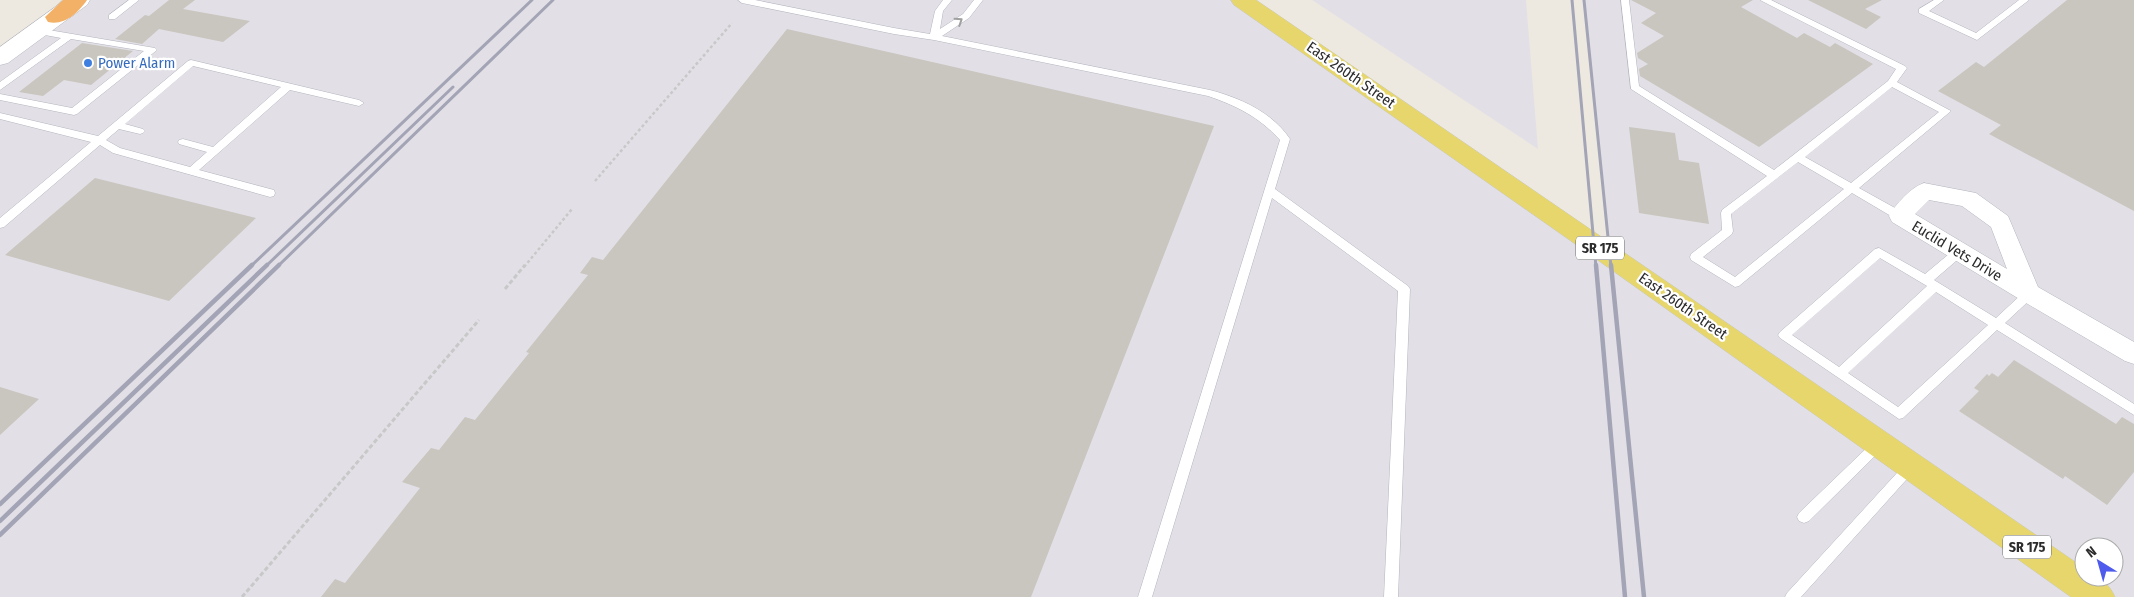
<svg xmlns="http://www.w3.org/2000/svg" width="2134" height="597" font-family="'Fira Sans Condensed',sans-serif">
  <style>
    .industrial { fill: #e2e0e6; fill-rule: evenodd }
    .building { fill: #c9c5bf }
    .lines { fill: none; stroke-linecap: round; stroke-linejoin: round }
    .lane-casing { stroke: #b3b5bf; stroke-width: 1 }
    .street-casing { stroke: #b3b5bf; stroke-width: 1 }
    .secondary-casing { stroke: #b3b5bf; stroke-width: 1 }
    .primary-casing { stroke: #c8c8c8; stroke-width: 1 }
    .highway-casing { stroke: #c8c8c8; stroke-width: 1 }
    .path-far1 { stroke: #c8c8c8; stroke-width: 2.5; stroke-dasharray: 3 2.5; stroke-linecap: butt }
    .path { stroke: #c8c8c8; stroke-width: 3; stroke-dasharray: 4.5 2.5; stroke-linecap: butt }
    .lane { fill: #fff; fill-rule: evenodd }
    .street { fill: #fff; fill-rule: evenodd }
    .secondary { fill: #fff; fill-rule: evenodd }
    .primary { fill: #e6d66b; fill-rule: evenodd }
    .highway { fill: #f2b166; fill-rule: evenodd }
    .rail-far1 { stroke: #a3a4b5; stroke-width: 3 }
    .rail { stroke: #a3a4b5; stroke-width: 4.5 }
    .oneway { stroke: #a0a0a0 }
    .shop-dot { fill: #3f7fe0; stroke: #fff; stroke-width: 2 }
    .labels { text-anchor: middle; stroke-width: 4.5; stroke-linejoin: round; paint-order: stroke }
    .shield { fill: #fff; stroke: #6b6b6b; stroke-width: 1 }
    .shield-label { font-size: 14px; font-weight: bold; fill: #2c2c2c }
    .shop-label { font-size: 15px; fill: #366cbe; stroke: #fff; text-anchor: start }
    .street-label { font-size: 15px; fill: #2c2c2c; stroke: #fff }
  </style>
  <rect width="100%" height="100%" fill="#ede9e0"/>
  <!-- industrial -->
  <path class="industrial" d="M 79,0 L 1244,0 L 1610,256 L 1584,0 L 2134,0 L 2134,597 L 0,597 L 0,58 ZM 2084,547 L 2114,547 L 2114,577 L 2084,577 Z
    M 1312,0 L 1526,0 L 1538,149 Z"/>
  <!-- building -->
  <path class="building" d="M 169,0 L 195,0 L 183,9 L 250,21 L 223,42 L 159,29 L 142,44 L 115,39 L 145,15 L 149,16 Z
    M 1631,0 L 1753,0 L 1741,7 L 1797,38 L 1804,33 L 1830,47 L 1835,43 L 1873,64 L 1759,147 L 1640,76 L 1639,69 L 1648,64 L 1638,58 L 1637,53 L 1664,36 L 1641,23 L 1656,13 Z
    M 1808,0 L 1882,0 L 1865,9 L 1881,17 L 1866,29 Z
    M 2067,0 L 2134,0 L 2134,211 L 1989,134 L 2001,125 L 1938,91 L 1976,62 L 1984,67 Z
    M 787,29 L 1214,126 L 1031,597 L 321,597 L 335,579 L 345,583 L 420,488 L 402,482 L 431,448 L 439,450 L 465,417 L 475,420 L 529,353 L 526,352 L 588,275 L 580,273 L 592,257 L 603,260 Z
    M 82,43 L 133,51 L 91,85 L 64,80 L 43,96 L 19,92 Z
    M 1629,127 L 1675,133 L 1679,160 L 1699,163 L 1709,224 L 1639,213 Z
    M 95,178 L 256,218 L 169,301 L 5,255 Z
    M 2014,360 L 2116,424 L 2122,417 L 2134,424 L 2134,472 L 2107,505 L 2065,476 L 2063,479 L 1959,411 L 1979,391 L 1974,388 L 1987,374 L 1989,376 L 1992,373 L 1998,377 Z
    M 0,387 L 39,399 L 0,435 Z"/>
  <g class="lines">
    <defs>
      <path id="lane" d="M 129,0 L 139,0 L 115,19 L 109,19 L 109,15 Z
        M 738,0 L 755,0 L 894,28 L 930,34 L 935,11 L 943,0 L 952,0 L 943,11 L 940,29 L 963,14 L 974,0 L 983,0 L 969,18 L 942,36 L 1210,90 C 1240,98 1272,112 1290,139 L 1275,189 L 1408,286 L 1410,289 L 1398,597 L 1384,597 L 1398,291 L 1272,198 L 1152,597 L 1138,597 L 1280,140 C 1259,117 1237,106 1208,96 L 934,40 L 894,34 L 742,3 Z
        M 1621,0 L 1629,0 L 1639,86 L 1774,170 L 1888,81 L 1896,69 L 1760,0 L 1771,0 L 1905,66 L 1907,68 L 1897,82 L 1951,111 L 1859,188 L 1904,213 L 1905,216 L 1904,219 L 1896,219 L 1852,193 L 1739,286 L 1735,287 L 1691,260 L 1690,257 L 1691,254 L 1722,230 L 1721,213 L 1722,210 L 1767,176 L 1631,89 ZM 1892,87 L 1939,112 L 1851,183 L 1805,157 ZM 1798,162 L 1844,189 L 1735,277 L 1703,257 L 1732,234 L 1733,231 L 1731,214 Z
        M 1934,0 L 1944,0 L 1929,11 L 1976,33 L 2019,0 L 2029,0 L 1977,40 L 1919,13 L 1919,9 Z
        M 37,28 L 155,48 L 157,50 L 77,114 L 74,115 L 0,100 L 0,94 L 72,108 L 144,51 L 71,39 L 0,90 L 0,82 L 61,38 L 34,33 L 34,29 Z
        M 191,60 L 359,100 L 364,103 L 359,106 L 290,90 L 199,170 L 274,190 L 275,193 L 274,196 L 270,197 L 113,153 L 100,145 L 4,227 L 0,228 L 0,218 L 91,142 L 0,119 L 0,113 L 98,136 L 188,61 ZM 193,66 L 281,87 L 213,147 L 183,139 L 179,140 L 178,142 L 179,144 L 207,152 L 190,167 L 120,148 L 106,140 L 119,129 L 140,134 L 143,133 L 145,131 L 143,129 L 125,124 Z
        M 1879,248 L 1925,274 L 1955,249 L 1963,249 L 1964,252 L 1963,255 L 1934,280 L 1996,318 L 2025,291 L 2033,291 L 2035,294 L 2033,297 L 2005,323 L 2134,404 L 2134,415 L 1997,330 L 1903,418 L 1899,419 L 1780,338 L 1778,335 L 1780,332 L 1875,249 ZM 1880,258 L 1927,286 L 1839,367 L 1792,335 ZM 1936,292 L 1988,325 L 1898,407 L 1848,373 Z
        M 1879,439 L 1883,440 L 1885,444 L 1883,448 L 1809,521 L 1804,523 L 1799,521 L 1797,517 L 1799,513 L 1875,440 Z
        M 1911,461 L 1915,462 L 1917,466 L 1915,470 L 1801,597 L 1785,597 L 1787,593 L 1907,462 Z"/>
      <path id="street" d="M 1924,183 L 1976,193 L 2008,216 L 2038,287 L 2134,342 L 2134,364 L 2125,361 L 2021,300 L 1892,222 L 1889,216 C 1896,204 1911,187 1924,183 ZM 1929,200 L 1962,206 L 1991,227 L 2007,269 L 1915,214 Z"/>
      <path id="secondary" d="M 65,0 L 90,0 L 87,5 L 8,63 L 0,65 L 0,47 Z"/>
      <path id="primary" d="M 1231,0 L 1256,0 L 2084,568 L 2084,577 C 2100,577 2108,582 2115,597 L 2071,597 L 1571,241 L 1234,5 Z"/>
      <path id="highway" d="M 63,0 L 87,0 C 78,13 64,26 48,22 L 45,17 Z"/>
    </defs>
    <!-- lane casing -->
    <use href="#lane" class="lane-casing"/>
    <!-- street casing -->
    <use href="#street" class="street-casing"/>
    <!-- secondary casing -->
    <use href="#secondary" class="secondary-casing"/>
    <!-- primary casing -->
    <use href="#primary" class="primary-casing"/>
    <!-- highway casing -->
    <use href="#highway" class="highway-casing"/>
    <!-- path-far1 -->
    <path class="path-far1" d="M 595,181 L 732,23
      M 524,267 L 572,209"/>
    <!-- path -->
    <path class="path" d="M 505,289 L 525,265
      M 242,597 L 479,320"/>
    <!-- lane -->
    <use href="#lane" class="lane"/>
    <!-- street -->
    <use href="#street" class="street"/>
    <!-- secondary -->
    <use href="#secondary" class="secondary"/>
    <!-- primary -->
    <use href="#primary" class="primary"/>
    <!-- highway -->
    <use href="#highway" class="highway"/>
    <!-- rail-far1 -->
    <path class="rail-far1" d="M 1572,0 L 1596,267
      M 1584,0 L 1611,267
      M 250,267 L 532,0
      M 265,267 L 453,87
      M 277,267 L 553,0"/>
    <!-- rail -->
    <path class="rail" d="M 1596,265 L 1625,597
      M 1611,265 L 1644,597
      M 0,504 L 252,265
      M 0,521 L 267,265
      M 0,535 L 279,265"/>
  </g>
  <!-- one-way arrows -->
  <defs><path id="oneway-chevron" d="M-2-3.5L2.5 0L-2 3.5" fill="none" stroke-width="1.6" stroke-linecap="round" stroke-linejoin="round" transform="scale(1.25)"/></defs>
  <use class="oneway" href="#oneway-chevron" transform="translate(959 21) rotate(-33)"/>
  <!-- markers -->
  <circle class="shop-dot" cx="88" cy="63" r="5"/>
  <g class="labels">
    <!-- shield labels -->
    <g class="shield">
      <rect x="1576" y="236.5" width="48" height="23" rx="4"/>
      <rect x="2003" y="535.5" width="48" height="23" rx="4"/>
    </g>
    <g class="shield-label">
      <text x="1600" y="253">SR 175</text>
      <text x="2027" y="552">SR 175</text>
    </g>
    <!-- shop labels -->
    <g class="shop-label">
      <text x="98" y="68">Power Alarm</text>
    </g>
    <!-- street labels -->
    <g class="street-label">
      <text transform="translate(1351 75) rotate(35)" y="5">East 260th Street</text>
      <text transform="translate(1957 251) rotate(31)" y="5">Euclid Vets Drive</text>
      <text transform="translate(1683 306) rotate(35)" y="5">East 260th Street</text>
    </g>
  </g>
  <!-- north arrow -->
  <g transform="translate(2099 562) rotate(323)"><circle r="24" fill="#ffffff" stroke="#ababab"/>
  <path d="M0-4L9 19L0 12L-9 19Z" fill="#4e5bec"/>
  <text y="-8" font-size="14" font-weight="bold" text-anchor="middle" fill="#2c2c2c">N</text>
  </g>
</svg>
